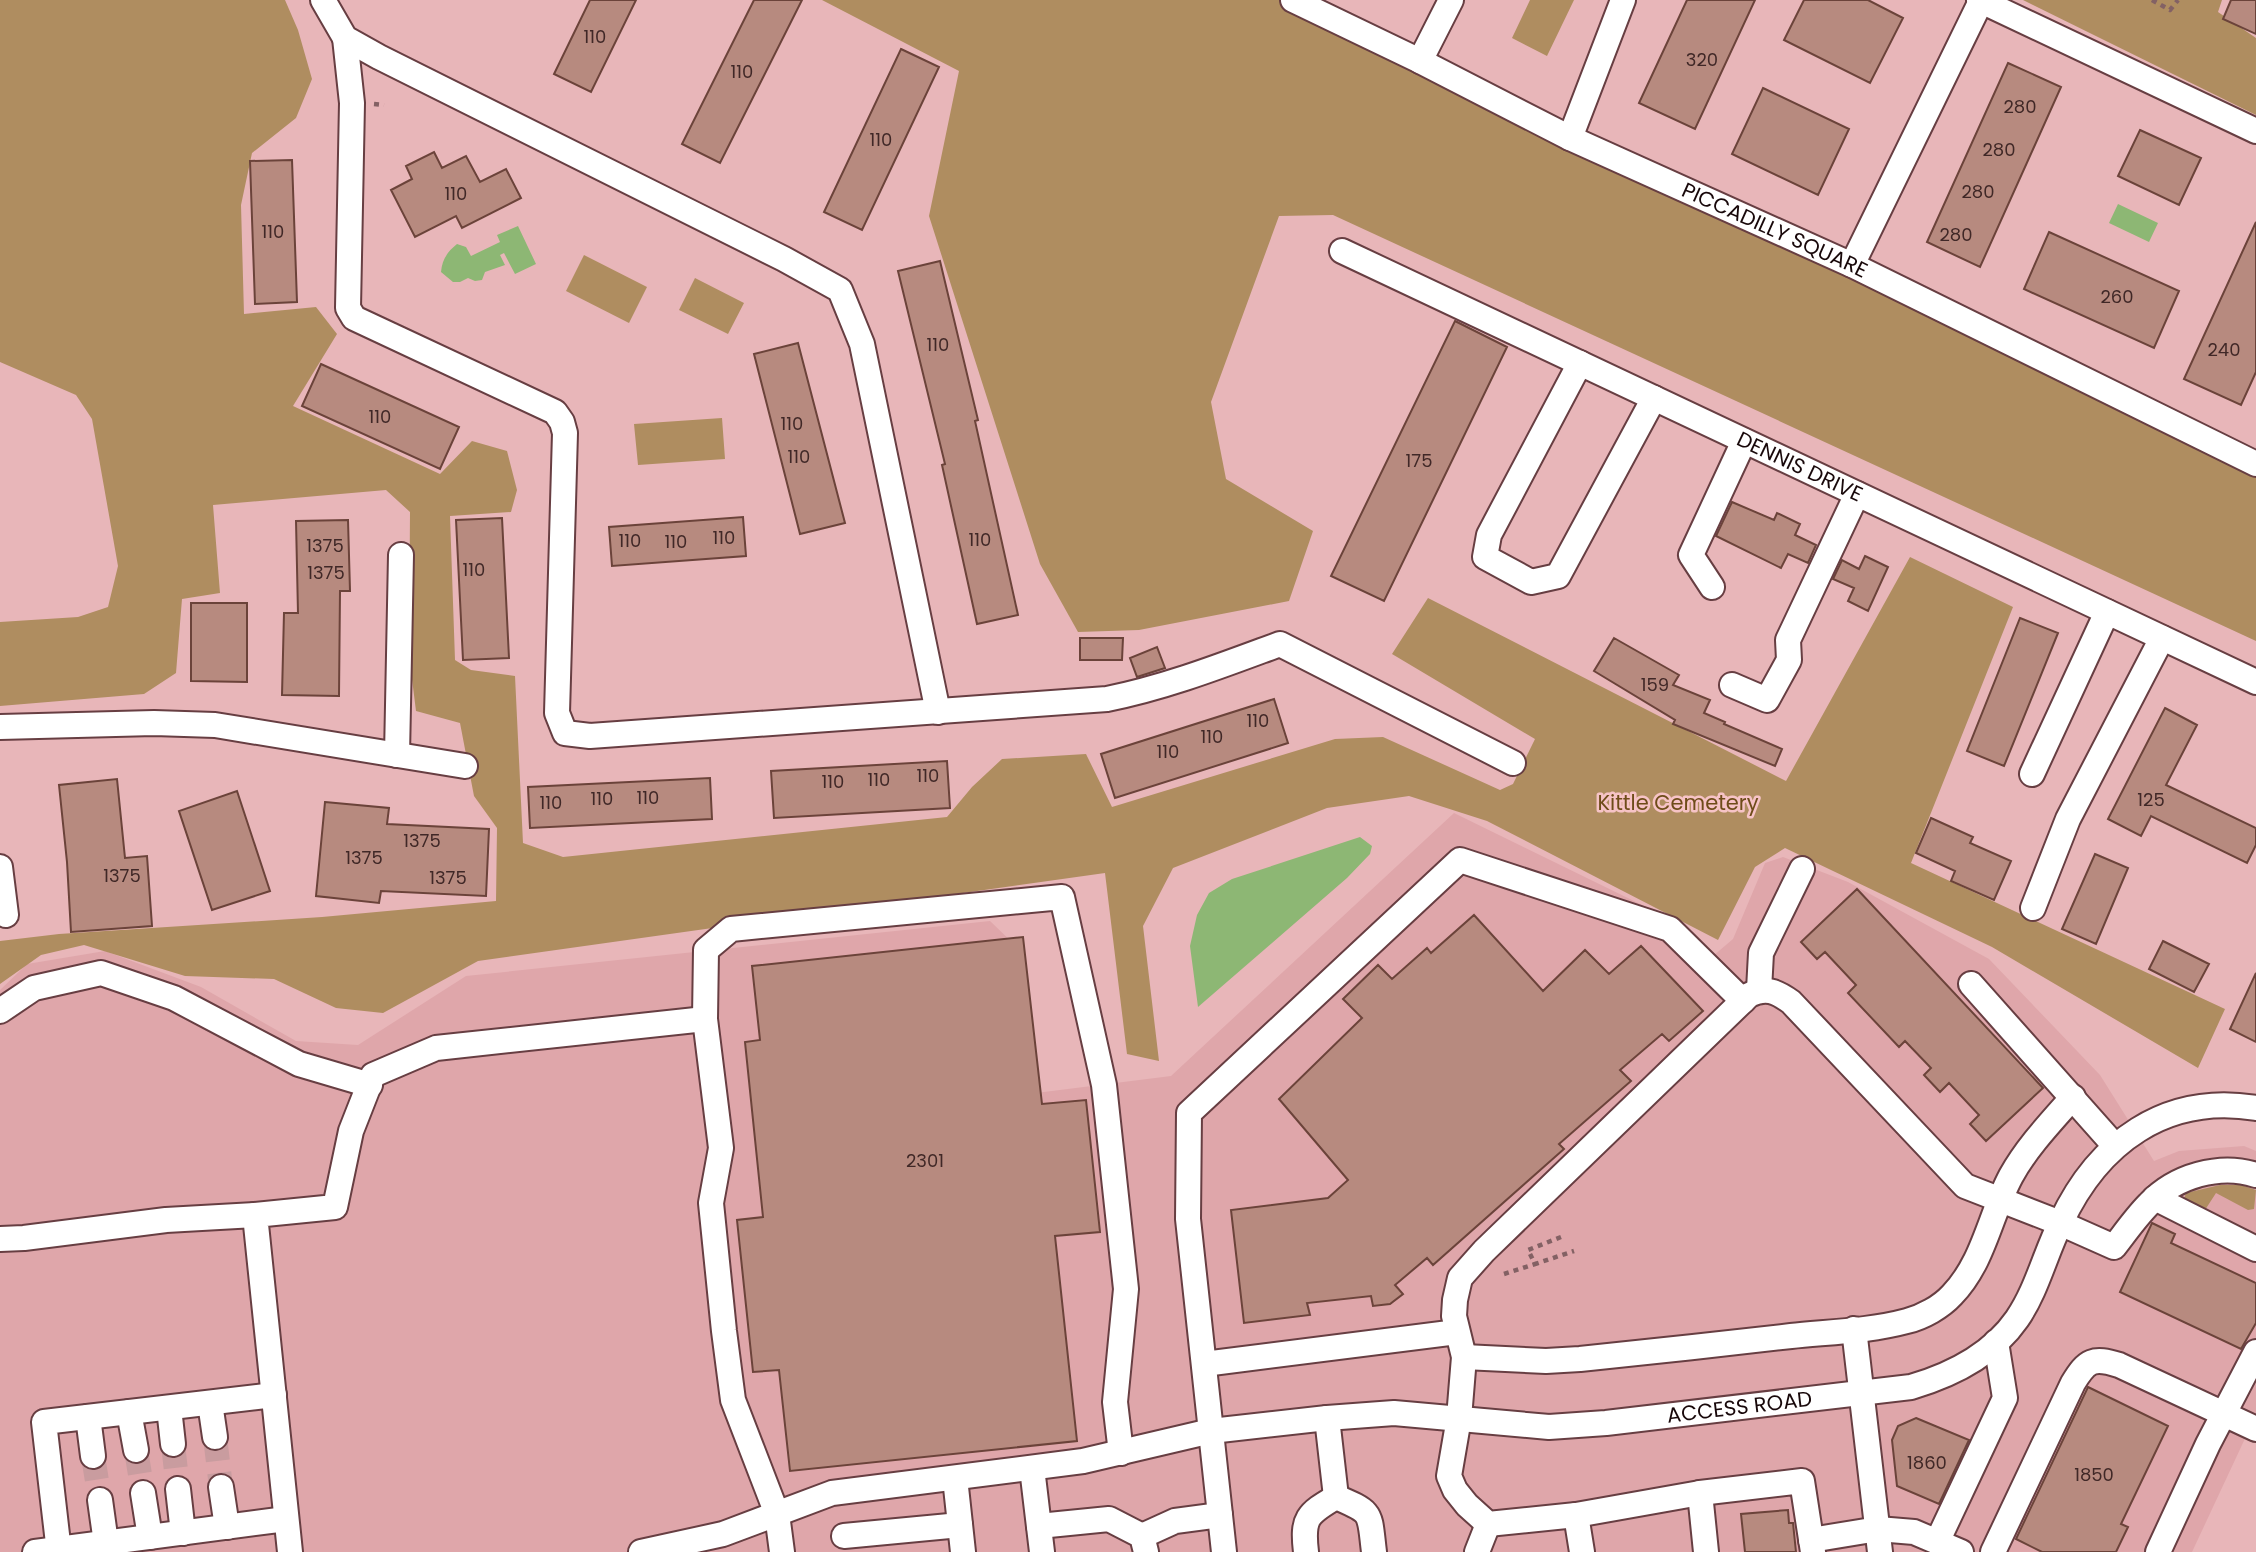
<svg xmlns="http://www.w3.org/2000/svg" width="2256" height="1552" font-family="Poppins,sans-serif">
  <style>
    .built { fill: #dfa6aa }
    .green { fill: #af8d60 }
    .water { fill: #8db774 }
    .building { fill: #b78a7f; stroke: #6b433a; stroke-width: 2 }
    .lines { fill: none; stroke-linecap: round; stroke-linejoin: round }
    .minor-tunnel { stroke: #c99c9f; stroke-width: 24; stroke-dasharray: 24 12; stroke-linecap: butt }
    .minor-casing { stroke: #673e42; stroke-width: 28 }
    .path { stroke: #836164; stroke-width: 4.5; stroke-dasharray: 5 5; stroke-linecap: butt }
    .minor { stroke: #fff; stroke-width: 24 }
    .labels { text-anchor: middle; stroke-width: 5; stroke-linejoin: round; paint-order: stroke }
    .number-label { font-size: 18px; fill: #402827 }
    .street-label { font-size: 21px; fill: #18080a; stroke: #f6c3c6 }
    .park-label { font-size: 21px; fill: #6e4c19; stroke: #f6c3c6 }
  </style>
  <rect width="100%" height="100%" fill="#e8b6b9"/>
  <!-- built -->
  <path class="built" d="M 1454,813 L 1681,924 L 1713,956 L 1733,939 L 1765,863 L 1783,857 L 1848,882 L 1989,959 L 2100,1075 L 2154,1161 L 2179,1151 L 2244,1146 L 2256,1151 L 2256,1415 L 2192,1552 L 0,1552 L 0,990 L 27,964 L 105,951 L 201,987 L 296,1041 L 358,1045 L 466,976 L 990,921 L 1018,948 L 1036,1093 L 1171,1076 Z"/>
  <!-- green -->
  <path class="green" d="M 0,0 L 285,0 L 298,30 L 312,79 L 296,118 L 252,153 L 241,205 L 244,314 L 316,307 L 337,334 L 293,406 L 440,474 L 472,441 L 507,451 L 517,490 L 511,512 L 450,516 L 455,660 L 471,670 L 515,676 L 523,843 L 563,857 L 947,817 L 972,787 L 1002,759 L 1086,754 L 1112,807 L 1335,739 L 1383,737 L 1500,790 L 1513,784 L 1535,739 L 1392,654 L 1428,598 L 1786,781 L 1910,557 L 2013,607 L 1911,863 L 2225,1009 L 2198,1068 L 1992,947 L 1785,848 L 1755,867 L 1718,940 L 1487,821 L 1409,796 L 1327,808 L 1173,868 L 1143,926 L 1159,1061 L 1127,1054 L 1105,873 L 478,961 L 383,1013 L 336,1008 L 274,979 L 185,976 L 84,945 L 41,955 L 0,984 L 0,941 L 59,934 L 322,917 L 496,901 L 497,828 L 474,796 L 460,723 L 416,711 L 409,655 L 410,512 L 386,490 L 213,505 L 220,593 L 182,599 L 176,673 L 144,694 L 0,706 L 0,622 L 78,617 L 108,607 L 118,566 L 92,419 L 76,395 L 0,362 Z
    M 822,0 L 1299,0 L 2256,472 L 2256,641 L 1333,215 L 1279,216 L 1211,402 L 1226,479 L 1313,531 L 1289,601 L 1139,630 L 1078,632 L 1040,564 L 929,216 L 959,71 Z
    M 1530,0 L 1574,0 L 1547,56 L 1512,38 Z
    M 2023,0 L 2222,0 L 2218,12 L 2256,38 L 2256,115 Z
    M 584,255 L 647,287 L 629,323 L 566,291 Z
    M 695,278 L 744,303 L 728,334 L 679,310 Z
    M 722,418 L 725,459 L 638,465 L 634,424 Z
    M 2220,1185 L 2241,1185 L 2256,1190 L 2254,1209 L 2248,1210 L 2216,1193 L 2205,1210 L 2184,1199 L 2186,1193 Z"/>
  <!-- water -->
  <path class="water" d="M 2118,204 L 2158,223 L 2149,242 L 2109,223 Z
    M 518,226 L 536,264 L 515,274 L 504,253 L 500,255 L 505,265 L 485,272 L 482,280 L 475,281 L 468,278 L 460,282 L 453,282 L 441,272 C 442,260 447,252 457,244 L 466,247 L 471,256 L 500,242 L 497,235 Z
    M 1360,837 L 1372,846 L 1370,854 L 1347,878 L 1198,1007 L 1190,946 L 1197,915 L 1209,893 L 1232,879 Z"/>
  <!-- building -->
  <path class="building" d="M 590,0 L 636,0 L 591,92 L 554,74 Z
    M 754,0 L 802,0 L 720,163 L 682,144 Z
    M 1687,0 L 1755,0 L 1695,129 L 1639,103 Z
    M 1804,0 L 1868,0 L 1903,18 L 1870,83 L 1784,40 Z
    M 2231,0 L 2256,0 L 2256,34 L 2223,19 Z
    M 901,49 L 939,67 L 862,230 L 824,212 Z
    M 2008,63 L 2061,87 L 1980,267 L 1927,242 Z
    M 1763,88 L 1849,129 L 1818,195 L 1732,154 Z
    M 2140,130 L 2201,158 L 2179,205 L 2118,176 Z
    M 434,152 L 442,168 L 466,156 L 480,182 L 506,169 L 521,198 L 462,228 L 456,216 L 415,237 L 391,190 L 412,179 L 406,166 Z
    M 292,160 L 297,302 L 255,304 L 250,161 Z
    M 2256,222 L 2256,372 L 2241,405 L 2184,379 Z
    M 2049,232 L 2179,291 L 2154,348 L 2024,289 Z
    M 940,261 L 978,420 L 975,421 L 1018,615 L 977,624 L 942,465 L 945,464 L 898,271 Z
    M 1455,321 L 1507,347 L 1384,601 L 1331,576 Z
    M 798,343 L 845,523 L 800,534 L 754,354 Z
    M 321,364 L 459,427 L 440,469 L 302,406 Z
    M 1732,502 L 1774,520 L 1777,513 L 1800,524 L 1795,535 L 1816,545 L 1808,563 L 1788,554 L 1781,568 L 1716,536 Z
    M 743,517 L 746,556 L 612,566 L 609,527 Z
    M 502,518 L 509,658 L 463,660 L 456,520 Z
    M 348,520 L 350,591 L 340,591 L 339,696 L 282,695 L 284,613 L 298,613 L 296,521 Z
    M 1865,556 L 1888,567 L 1868,611 L 1848,601 L 1854,588 L 1833,579 L 1842,560 L 1859,569 Z
    M 191,603 L 247,603 L 247,682 L 191,681 Z
    M 2020,618 L 2058,633 L 2004,766 L 1967,751 Z
    M 1080,638 L 1123,638 L 1122,660 L 1080,660 Z
    M 1614,638 L 1679,675 L 1673,685 L 1710,700 L 1704,713 L 1725,722 L 1724,724 L 1782,749 L 1775,766 L 1673,724 L 1675,720 L 1594,671 Z
    M 1157,647 L 1165,668 L 1137,677 L 1130,658 Z
    M 1274,699 L 1288,743 L 1115,798 L 1101,754 Z
    M 2165,708 L 2197,725 L 2166,785 L 2256,828 L 2256,845 L 2247,863 L 2151,816 L 2141,836 L 2108,819 Z
    M 947,761 L 950,808 L 774,818 L 771,771 Z
    M 710,778 L 712,819 L 530,828 L 528,787 Z
    M 117,779 L 125,858 L 147,856 L 152,926 L 71,932 L 67,862 L 59,785 Z
    M 237,791 L 270,891 L 212,910 L 179,811 Z
    M 325,802 L 389,808 L 387,824 L 489,829 L 486,896 L 381,891 L 379,903 L 316,896 Z
    M 1931,818 L 1973,837 L 1970,843 L 2011,861 L 1994,900 L 1951,881 L 1955,871 L 1916,853 Z
    M 2095,854 L 2128,868 L 2096,944 L 2062,929 Z
    M 1857,889 L 2043,1088 L 1986,1141 L 1970,1124 L 1979,1115 L 1949,1083 L 1940,1092 L 1924,1075 L 1931,1068 L 1905,1041 L 1899,1047 L 1848,993 L 1856,985 L 1825,952 L 1817,959 L 1801,942 Z
    M 1474,915 L 1543,991 L 1585,950 L 1609,974 L 1641,946 L 1703,1011 L 1669,1041 L 1662,1034 L 1620,1070 L 1631,1081 L 1559,1144 L 1564,1149 L 1433,1265 L 1427,1258 L 1395,1285 L 1403,1294 L 1390,1304 L 1373,1306 L 1371,1296 L 1307,1303 L 1310,1315 L 1244,1323 L 1231,1210 L 1328,1198 L 1348,1180 L 1279,1099 L 1362,1018 L 1343,999 L 1378,965 L 1392,979 L 1427,948 L 1431,953 Z
    M 1023,937 L 1042,1104 L 1086,1100 L 1100,1232 L 1055,1236 L 1077,1441 L 790,1471 L 779,1370 L 753,1372 L 737,1220 L 763,1217 L 745,1042 L 760,1040 L 752,966 Z
    M 2163,941 L 2209,964 L 2194,992 L 2149,969 Z
    M 2256,973 L 2256,1042 L 2230,1029 Z
    M 2152,1223 L 2175,1234 L 2171,1243 L 2256,1283 L 2256,1323 L 2241,1349 L 2120,1292 Z
    M 2088,1387 L 2168,1426 L 2121,1524 L 2128,1527 L 2116,1552 L 2042,1552 L 2016,1539 Z
    M 1916,1418 L 1969,1440 L 1939,1504 L 1897,1486 L 1892,1440 L 1898,1426 Z
    M 1788,1510 L 1789,1523 L 1793,1523 L 1796,1552 L 1745,1552 L 1741,1514 Z"/>
  <g class="lines">
    <!-- minor-tunnel -->
    <path class="minor-tunnel" d="M 215,1437 L 221,1487
      M 173,1444 L 178,1489
      M 136,1450 L 143,1493
      M 93,1456 L 100,1500"/>
    <defs>
      <g id="minor">
        <path d="M 323,0 L 345,38 L 379,57 L 784,259 L 840,290 L 862,344 L 938,712"/>
        <path id="s1" d="M 1293,0 L 1420,61 L 1570,138 L 1852,265 L 2256,464"/>
        <path d="M 1979,0 L 2256,131"/>
        <path d="M 345,38 L 352,103 L 348,308 L 354,318 L 555,412 L 562,422 L 565,433 L 557,713 L 565,733 L 590,736 L 1107,699 C 1167,687 1223,665 1280,644 L 1513,763"/>
        <path d="M 1420,61 L 1451,0"/>
        <path d="M 1570,138 L 1623,0"/>
        <path id="s2" d="M 1342,251 L 2256,682"/>
        <path d="M 1852,265 L 1981,1"/>
        <path d="M 1580,363 L 1489,535 L 1485,557 L 1531,582 L 1558,576 L 1654,398"/>
        <path d="M 1712,587 L 1691,555 L 1744,441"/>
        <path d="M 1732,685 L 1767,700 L 1789,660 L 1788,640 L 1857,494"/>
        <path d="M 0,727 L 154,723 L 215,725 L 465,766"/>
        <path d="M 397,755 L 401,555"/>
        <path d="M 2032,774 L 2107,612"/>
        <path d="M 0,867 L 6,915"/>
        <path d="M 2033,908 L 2068,819 L 2162,638"/>
        <path d="M 1971,984 L 2115,1146"/>
        <path d="M 1759,990 L 1761,953 L 1802,869"/>
        <path d="M 0,1011 L 34,988 L 101,973 L 174,998 L 299,1064 L 370,1085"/>
        <path d="M 2155,1198 L 2256,1249"/>
        <path d="M 0,1239 L 24,1238 L 166,1220 L 255,1215"/>
        <path d="M 1854,1329 L 1880,1552"/>
        <path d="M 1464,1357 L 1546,1361 L 1580,1359 C 1650,1352 1721,1344 1791,1336 C 1829,1332 1870,1331 1907,1321 C 1923,1317 1941,1307 1952,1295 C 1984,1262 1990,1215 2011,1176 C 2027,1147 2051,1122 2073,1097"/>
        <path d="M 1204,1364 L 1457,1332"/>
        <path d="M 210,1403 L 215,1437"/>
        <path d="M 169,1408 L 173,1444"/>
        <path d="M 129,1412 L 136,1450"/>
        <path d="M 88,1417 L 93,1456"/>
        <path d="M 1327,1418 L 1336,1497"/>
        <path d="M 1032,1468 L 1042,1552"/>
        <path d="M 955,1478 L 963,1552"/>
        <path d="M 221,1487 L 227,1527"/>
        <path d="M 178,1489 L 183,1533"/>
        <path d="M 143,1493 L 150,1537"/>
        <path d="M 1700,1493 L 1706,1552"/>
        <path d="M 1336,1497 C 1374,1513 1369,1512 1374,1552"/>
        <path d="M 100,1500 L 106,1543"/>
        <path d="M 1576,1515 L 1582,1552"/>
        <path d="M 1039,1526 L 1109,1519 L 1142,1536 L 1146,1552"/>
        <path d="M 844,1536 L 960,1525"/>
        <path d="M 1142,1536 L 1175,1521 L 1220,1515"/>
        <path d="M 1811,1540 L 1878,1529 L 1914,1532 L 1961,1552"/>
        <path d="M 1938,1540 L 2005,1398 L 1996,1342"/>
        <path d="M 35,1552 L 286,1519"/>
        <path d="M 59,1552 L 44,1422 L 274,1395"/>
        <path d="M 290,1552 L 255,1215 L 335,1207 L 351,1131 L 373,1075 L 436,1048 L 705,1019"/>
        <path id="s3" d="M 641,1552 L 723,1534 L 832,1493 L 1083,1461 L 1211,1431 L 1327,1418 L 1394,1413 L 1549,1427 L 1606,1423 L 1911,1387 C 1952,1375 1992,1355 2017,1319 C 2037,1290 2045,1254 2061,1222 C 2098,1143 2165,1093 2256,1108"/>
        <path d="M 782,1552 L 777,1514 L 733,1400 L 724,1331 L 711,1203 L 721,1148 L 705,1019 L 706,950 L 731,929 L 1062,897 L 1104,1085 L 1126,1289 L 1115,1402 L 1121,1453"/>
        <path d="M 1224,1552 L 1188,1219 L 1189,1113 L 1460,860 L 1670,929 L 1743,1001"/>
        <path d="M 1306,1552 C 1302,1518 1307,1514 1336,1497"/>
        <path d="M 1477,1552 L 1488,1524"/>
        <path d="M 1813,1552 L 1802,1481 L 1700,1493 L 1576,1515 L 1488,1524 L 1467,1505 L 1455,1490 L 1449,1476 L 1459,1418 L 1464,1357 L 1454,1316 L 1455,1300 L 1460,1278 L 1484,1251 L 1749,995 C 1766,987 1776,991 1791,1002 L 1965,1186 L 2060,1223 L 2114,1247 C 2125,1233 2136,1217 2149,1204 C 2175,1176 2220,1163 2256,1175"/>
        <path d="M 1993,1552 L 2073,1383 C 2087,1360 2093,1357 2119,1365 L 2256,1429"/>
        <path d="M 2158,1552 L 2208,1444 L 2256,1352"/>
      </g>
    </defs>
    <!-- minor casing -->
    <use href="#minor" class="minor-casing"/>
    <!-- path -->
    <path class="path" d="M 2152,0 L 2170,10 L 2178,0
      M 374,104 L 384,105
      M 1561,1237 L 1528,1250 L 1535,1264 L 1574,1251
      M 1504,1274 L 1535,1264"/>
    <!-- minor -->
    <use href="#minor" class="minor"/>
  </g>
  <g class="labels">
    <!-- number labels -->
    <g class="number-label">
      <text x="595" y="43">110</text>
      <text x="1702" y="66">320</text>
      <text x="742" y="78">110</text>
      <text x="2020" y="113">280</text>
      <text x="881" y="146">110</text>
      <text x="1999" y="156">280</text>
      <text x="1978" y="198">280</text>
      <text x="456" y="200">110</text>
      <text x="273" y="238">110</text>
      <text x="1956" y="241">280</text>
      <text x="2117" y="303">260</text>
      <text x="938" y="351">110</text>
      <text x="2224" y="356">240</text>
      <text x="380" y="423">110</text>
      <text x="792" y="430">110</text>
      <text x="799" y="463">110</text>
      <text x="1419" y="467">175</text>
      <text x="724" y="544">110</text>
      <text x="980" y="546">110</text>
      <text x="630" y="547">110</text>
      <text x="676" y="548">110</text>
      <text x="325" y="552">1375</text>
      <text x="474" y="576">110</text>
      <text x="326" y="579">1375</text>
      <text x="1655" y="691">159</text>
      <text x="1258" y="727">110</text>
      <text x="1212" y="743">110</text>
      <text x="1168" y="758">110</text>
      <text x="928" y="782">110</text>
      <text x="879" y="786">110</text>
      <text x="833" y="788">110</text>
      <text x="648" y="804">110</text>
      <text x="602" y="805">110</text>
      <text x="2151" y="806">125</text>
      <text x="551" y="809">110</text>
      <text x="422" y="847">1375</text>
      <text x="364" y="864">1375</text>
      <text x="122" y="882">1375</text>
      <text x="448" y="884">1375</text>
      <text x="925" y="1167">2301</text>
      <text x="1927" y="1469">1860</text>
      <text x="2094" y="1481">1850</text>
    </g>
    <!-- street labels -->
    <g class="street-label">
      <text dy="7" stroke="none"><textPath href="#s1" startOffset="534">PICCADILLY SQUARE</textPath></text>
      <text dy="7" stroke="none"><textPath href="#s2" startOffset="506">DENNIS DRIVE</textPath></text>
      <text dy="7" stroke="none"><textPath href="#s3" startOffset="1116">ACCESS ROAD</textPath></text>
    </g>
    <!-- park labels -->
    <g class="park-label">
      <text x="1678" y="810">Kittle Cemetery</text>
    </g>
  </g>
</svg>
